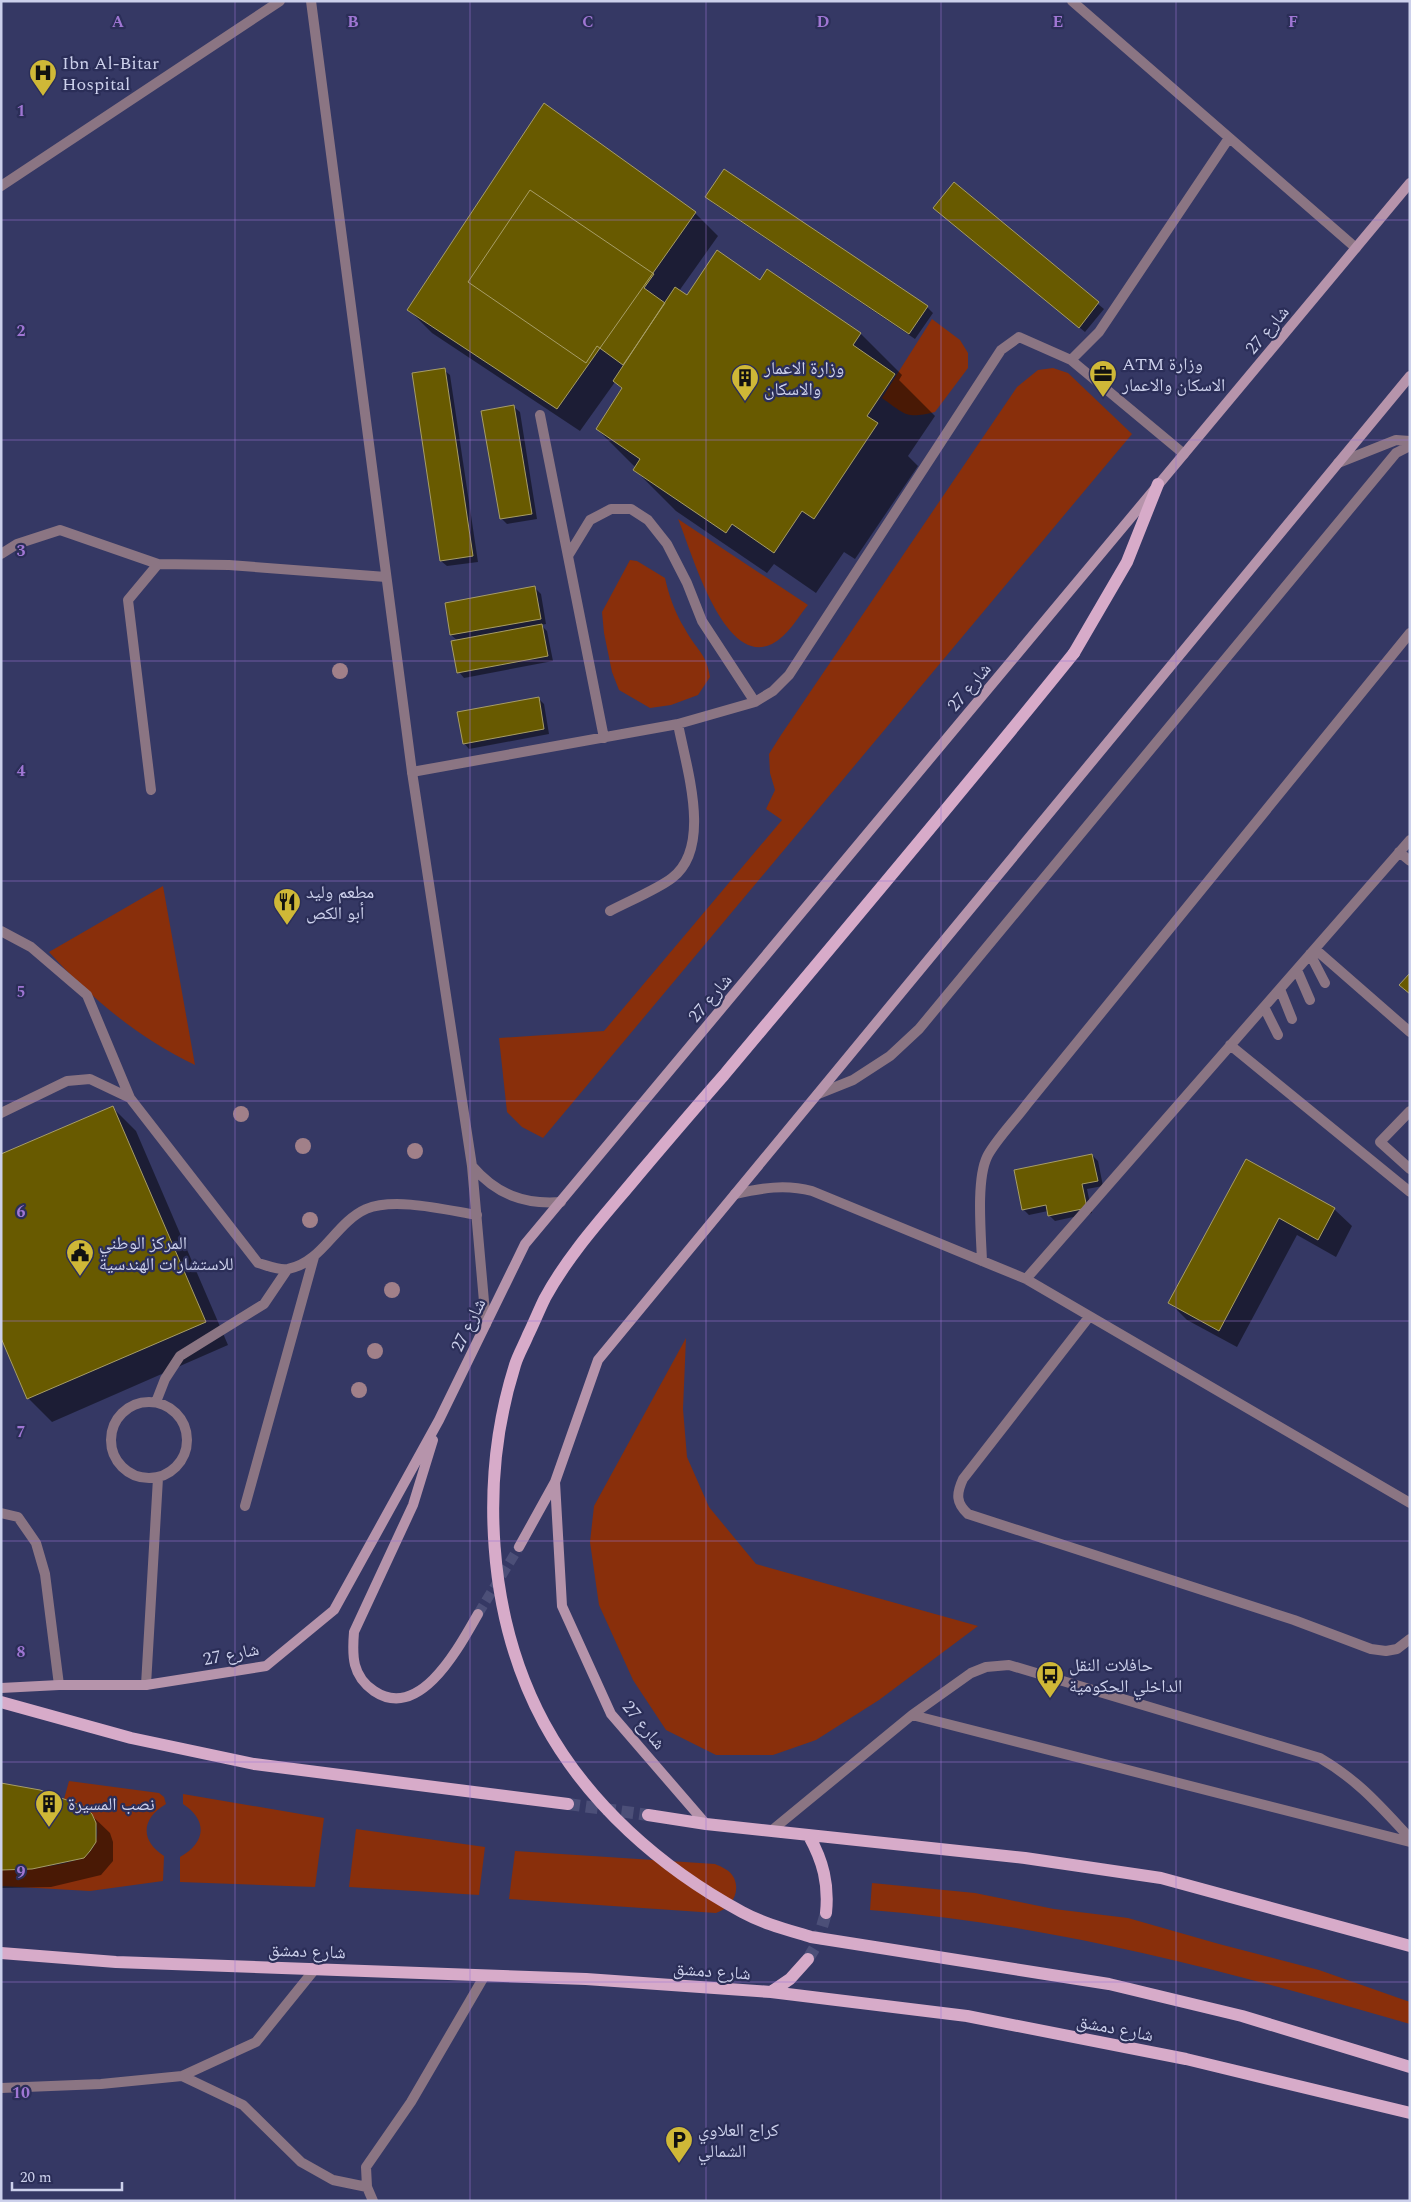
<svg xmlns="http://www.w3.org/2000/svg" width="1411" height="2202" font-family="Spectral,'Noto Naskh Arabic',serif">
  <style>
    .green { fill: #892f0b }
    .shadow { fill: #0007 }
    .building { fill: #685a00; stroke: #a79d66 }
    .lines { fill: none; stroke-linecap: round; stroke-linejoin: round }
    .secondary-tunnel { stroke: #4c4f78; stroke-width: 10; stroke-dasharray: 10 5; stroke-linecap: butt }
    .primary-tunnel { stroke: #4c4f78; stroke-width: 12; stroke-dasharray: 12 6; stroke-linecap: butt }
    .service { stroke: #8b7583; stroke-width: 10 }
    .minor { stroke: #8b7583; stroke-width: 10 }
    .secondary { stroke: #b694ab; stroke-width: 10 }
    .primary { stroke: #d7abc9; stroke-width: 12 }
    .primary-bridge { stroke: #d7abc9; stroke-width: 12 }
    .tree { fill: #a18089 }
    .grid { fill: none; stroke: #9f76d3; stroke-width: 1; stroke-opacity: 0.55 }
    .labels { text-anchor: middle; stroke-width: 4.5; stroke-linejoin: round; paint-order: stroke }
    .poi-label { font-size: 18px; fill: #ccd0eb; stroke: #2b2e58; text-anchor: start }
    .street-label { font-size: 18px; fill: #ccd0eb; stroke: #2b2e58 }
    .grid-label { font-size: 16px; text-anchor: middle; font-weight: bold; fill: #9f76d3; stroke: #2b2e58; stroke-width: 4.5; stroke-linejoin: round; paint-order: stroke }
  </style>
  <rect width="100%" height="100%" fill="#353864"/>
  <!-- green -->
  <path class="green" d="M 932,319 L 960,340 L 968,353 L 968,368 L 935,412 C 906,419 906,415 882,398 Z
    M 1053,368 L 1068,373 L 1132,434 L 543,1138 L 522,1127 L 507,1112 L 499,1038 L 604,1031 L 782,820 L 766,809 L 775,790 L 770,773 L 769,754 L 781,735 L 1017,387 L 1038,370 Z
    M 678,519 L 808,605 C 797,618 788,636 772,644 C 723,668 691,549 678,519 Z
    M 630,560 L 637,561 L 665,578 C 669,596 675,613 685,629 C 696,650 706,652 710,677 L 698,695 L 671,705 L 650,708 L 619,690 L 612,672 L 604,633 L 602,612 Z
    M 163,886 L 195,1065 C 138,1038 91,998 49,952 Z
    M 686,1338 L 683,1409 L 687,1457 L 709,1507 L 756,1564 L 978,1626 L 879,1700 L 816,1740 L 773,1755 L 716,1755 L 666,1730 L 633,1680 L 599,1605 L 590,1542 L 594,1506 Z
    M 69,1781 L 159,1793 L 164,1797 L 166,1804 C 141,1819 140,1840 164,1856 L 163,1881 L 90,1891 L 1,1886 L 1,1870 C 26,1869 60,1867 82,1858 C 90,1855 96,1844 97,1836 C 100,1812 81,1808 64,1799 Z
    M 183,1794 L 324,1818 L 315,1887 L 180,1882 L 180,1857 C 206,1843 208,1820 183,1804 Z
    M 356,1829 L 485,1847 L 479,1895 L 349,1887 Z
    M 515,1851 L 715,1864 C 722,1867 730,1870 734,1878 C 741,1894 730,1908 716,1913 L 509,1899 Z
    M 872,1883 L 975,1893 L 1054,1909 L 1128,1918 L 1219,1944 L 1319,1970 L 1410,2002 L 1410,2024 C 1234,1973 1054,1924 870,1910 Z"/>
  <!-- shadow -->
  <path class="shadow" d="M 724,171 L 927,307 L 933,313 L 915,339 L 713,203 L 707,197 Z
    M 954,184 L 1104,309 L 1085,332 L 940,213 Z
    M 695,213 L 718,236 L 679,291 L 687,297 L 761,281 L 767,271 L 861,334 L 902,375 L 899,380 L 935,416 L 908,456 L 918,466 L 855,559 L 844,552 L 816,593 L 774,564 L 767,573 L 676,511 L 635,470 L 636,468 L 597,429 L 623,390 L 615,382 L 580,431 L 432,333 L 409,310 Z
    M 444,370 L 450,375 L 478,562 L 447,566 L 441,561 Z
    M 514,407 L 520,412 L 537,519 L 507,524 L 501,518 Z
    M 535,588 L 541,594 L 546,624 L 541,625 L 547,631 L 553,661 L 464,678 L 459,672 L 458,641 L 451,635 Z
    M 538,698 L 544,704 L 549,734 L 469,749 L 464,743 Z
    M 113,1108 L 136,1131 L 228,1345 L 52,1422 L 28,1398 Z
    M 1092,1155 L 1098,1161 L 1103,1186 L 1087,1189 L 1092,1213 L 1055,1221 L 1049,1215 L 1048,1211 L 1029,1215 L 1023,1209 Z
    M 1246,1160 L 1334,1209 L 1352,1226 L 1336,1257 L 1297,1235 L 1237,1347 L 1187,1320 L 1169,1302 Z
    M 1,1784 L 84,1808 L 110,1833 L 113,1842 L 113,1861 L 101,1875 L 51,1887 L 1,1888 Z"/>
  <!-- building -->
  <path class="building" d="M 544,103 L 696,212 L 557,409 L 407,310 Z
    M 724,169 L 928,306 L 909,334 L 705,197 Z
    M 954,182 L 1099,302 L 1079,328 L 933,208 Z
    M 530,190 L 654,274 L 644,288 L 665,303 L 623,365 L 597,346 L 586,363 L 468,282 Z
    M 717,250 L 760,280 L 767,269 L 861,333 L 853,345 L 895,374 L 867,416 L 878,423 L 814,519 L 802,511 L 774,553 L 732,524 L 726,533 L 633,470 L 640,459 L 596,429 L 622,388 L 613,381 L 675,287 L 687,295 Z
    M 445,368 L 473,556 L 440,561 L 412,373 Z
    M 514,405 L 532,514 L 500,519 L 481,411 Z
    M 535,586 L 541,619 L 450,635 L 445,603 Z
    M 542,624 L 548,656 L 457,673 L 451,641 Z
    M 539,697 L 544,729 L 463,744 L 457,712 Z
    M 1410,973 L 1410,994 L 1399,985 Z
    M 113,1106 L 206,1322 L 27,1399 L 1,1338 L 1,1154 Z
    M 1092,1154 L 1098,1181 L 1082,1184 L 1087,1208 L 1048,1216 L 1046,1205 L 1022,1210 L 1014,1170 Z
    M 1246,1159 L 1335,1208 L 1318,1240 L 1279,1218 L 1219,1331 L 1168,1303 Z
    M 1,1783 L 40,1790 L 85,1807 L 92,1814 L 96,1823 L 96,1842 L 90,1851 L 84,1858 L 32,1869 L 1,1870 Z"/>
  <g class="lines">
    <!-- secondary-tunnel -->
    <path class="secondary-tunnel" d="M 478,1614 L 519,1547"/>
    <!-- primary-tunnel -->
    <path class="primary-tunnel" d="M 568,1804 L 648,1815
      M 808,1959 L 817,1944 L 826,1913"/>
    <!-- service -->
    <path class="service" d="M 1072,1 L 1356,248
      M 1071,360 L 1184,454
      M 540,415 L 604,738
      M 1338,463 L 1396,440 L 1410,441
      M 568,556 L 590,520 L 611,509 L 631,509 L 648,520 L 667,544 L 687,583 L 702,621 L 755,702
      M 412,772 L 678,724 L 755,702 L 773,691 L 789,675 L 1001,350 L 1019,337 L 1071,360 L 1099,332 L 1229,138
      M 1399,852 L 1410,861
      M 610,911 C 627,902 658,889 672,878 C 713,847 686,767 678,724
      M 1,931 L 31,947 L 87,995 L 130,1098 L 258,1263 C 266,1265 280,1271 288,1269 C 323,1262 335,1223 366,1209 C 395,1197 446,1210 477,1215
      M 1315,949 L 1410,1032
      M 1310,954 L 1325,983
      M 1297,970 L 1310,1000
      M 1280,989 L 1292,1019
      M 1264,1007 L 1278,1035
      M 1230,1045 L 1410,1192
      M 818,1094 L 853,1080 L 890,1056 L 919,1029 L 1396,453 L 1410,446
      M 1410,1111 L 1380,1142 L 1410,1169
      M 1,1113 L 67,1081 L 90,1079 L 130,1098
      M 735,1194 C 762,1188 785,1184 812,1191 L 1026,1279 L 1410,1503
      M 982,1261 C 981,1234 976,1180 987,1157 C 994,1142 1017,1118 1027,1104 L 1410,633
      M 1026,1279 L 1410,840
      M 1089,1317 L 963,1479 C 956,1494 956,1503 968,1514 L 1294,1620 L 1371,1649 L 1386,1651 L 1397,1649 L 1410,1639
      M111 1440a38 38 0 1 1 76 0a38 38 0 1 1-76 0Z
      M 156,1402 L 165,1379 L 180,1356 L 264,1304 L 287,1270
      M 245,1506 L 314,1257
      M 1,1513 L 18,1517 L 36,1543 L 45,1574 L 59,1685
      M 146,1685 L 158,1478
      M 912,1715 L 1410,1842
      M 771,1831 L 912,1715 L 971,1673 L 986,1667 L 1009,1665 L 1320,1758 C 1359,1781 1379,1805 1410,1838
      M 182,2076 L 243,2105 L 301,2162 L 333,2180 L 367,2187
      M 1,2088 L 101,2084 L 182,2076 L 256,2042 L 315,1969
      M 373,2201 L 367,2187 L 366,2167 L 411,2102 L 485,1975"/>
    <!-- minor -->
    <path class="minor" d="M 311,1 L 412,772 L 472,1166 L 486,1324
      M 1,186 L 280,1
      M 1,554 L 17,544 L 60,530 L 158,564
      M 151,790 L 128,600 L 158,564 L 229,565 L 386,577
      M 472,1166 C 496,1194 524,1205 561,1202"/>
    <!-- secondary -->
    <path class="secondary" d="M 433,1440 L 413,1505 L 354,1632 C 352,1656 352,1676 374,1691 C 420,1722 459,1647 478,1614
      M 519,1547 L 555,1482
      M 1,1688 L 59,1685 L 146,1685 L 266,1666 L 334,1610 L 439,1420 L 525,1244 L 1410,183
      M 706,1824 L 611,1714 L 562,1606 L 555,1482 L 598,1360 L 1410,376"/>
    <!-- primary -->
    <path class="primary" d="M 1074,653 L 1127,562 L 1158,484
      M 1,1702 L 131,1738 L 254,1764 L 568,1804
      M 648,1815 L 706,1824 L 1025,1858 L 1161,1878 L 1410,1946
      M 809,1836 C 823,1861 829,1884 826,1913
      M 1,1953 L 116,1962 L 586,1979 L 771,1992 L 967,2016 L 1186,2059 L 1410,2113
      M 771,1992 L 790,1979 L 808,1959"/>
    <!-- primary-bridge -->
    <path class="primary-bridge" d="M 1074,653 C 959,796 841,935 724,1075 C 695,1108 667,1141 639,1174 C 606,1214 570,1252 545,1298 C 539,1310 534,1323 528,1335 C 524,1345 518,1355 515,1365 C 479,1479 487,1617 544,1723 C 588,1804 661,1868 742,1912 C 764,1924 788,1930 811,1937 L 1109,1984 L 1242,2016 L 1410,2067"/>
  </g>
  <!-- trees -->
  <g class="tree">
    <circle cx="340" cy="671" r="8"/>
    <circle cx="241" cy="1114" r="8"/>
    <circle cx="303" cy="1146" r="8"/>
    <circle cx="415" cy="1151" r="8"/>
    <circle cx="310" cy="1220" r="8"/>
    <circle cx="392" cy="1290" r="8"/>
    <circle cx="375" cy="1351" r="8"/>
    <circle cx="359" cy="1390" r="8"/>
  </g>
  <!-- grid -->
  <path class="grid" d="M 235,1 L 235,2201M 470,1 L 470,2201M 706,1 L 706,2201M 941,1 L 941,2201M 1176,1 L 1176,2201M 1,220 L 1410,220M 1,440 L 1410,440M 1,661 L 1410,661M 1,881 L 1410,881M 1,1101 L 1410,1101M 1,1321 L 1410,1321M 1,1541 L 1410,1541M 1,1762 L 1410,1762M 1,1982 L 1410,1982"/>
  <!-- icons -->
  <defs>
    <symbol id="hospital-pin" viewBox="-11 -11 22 30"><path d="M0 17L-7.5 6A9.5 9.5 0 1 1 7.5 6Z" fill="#cfb837" stroke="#2b2e58"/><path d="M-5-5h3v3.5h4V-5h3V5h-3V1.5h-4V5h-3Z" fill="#111"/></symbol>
    <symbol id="office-pin" viewBox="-11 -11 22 30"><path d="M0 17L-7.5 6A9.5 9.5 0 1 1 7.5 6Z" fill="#cfb837" stroke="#2b2e58"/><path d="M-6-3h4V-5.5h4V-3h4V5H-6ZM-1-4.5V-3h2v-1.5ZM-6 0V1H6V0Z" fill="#111"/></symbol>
    <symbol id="building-pin" viewBox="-11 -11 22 30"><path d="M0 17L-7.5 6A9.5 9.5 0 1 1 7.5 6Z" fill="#cfb837" stroke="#2b2e58"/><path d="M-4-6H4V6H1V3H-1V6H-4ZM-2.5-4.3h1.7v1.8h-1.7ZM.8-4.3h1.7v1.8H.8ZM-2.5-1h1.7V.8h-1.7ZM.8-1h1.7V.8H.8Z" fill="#111"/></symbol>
    <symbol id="restaurant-pin" viewBox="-11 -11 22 30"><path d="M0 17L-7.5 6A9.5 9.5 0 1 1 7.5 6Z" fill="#cfb837" stroke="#2b2e58"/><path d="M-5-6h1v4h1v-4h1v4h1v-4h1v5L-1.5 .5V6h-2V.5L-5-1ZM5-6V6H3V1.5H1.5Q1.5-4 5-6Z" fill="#111"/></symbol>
    <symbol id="civic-pin" viewBox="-11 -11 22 30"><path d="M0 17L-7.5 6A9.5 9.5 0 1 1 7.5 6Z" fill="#cfb837" stroke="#2b2e58"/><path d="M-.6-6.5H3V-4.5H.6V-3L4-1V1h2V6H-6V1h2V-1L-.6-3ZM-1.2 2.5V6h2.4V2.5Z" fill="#111"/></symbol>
    <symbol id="bus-pin" viewBox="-11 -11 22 30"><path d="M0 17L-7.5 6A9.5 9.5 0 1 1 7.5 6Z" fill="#cfb837" stroke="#2b2e58"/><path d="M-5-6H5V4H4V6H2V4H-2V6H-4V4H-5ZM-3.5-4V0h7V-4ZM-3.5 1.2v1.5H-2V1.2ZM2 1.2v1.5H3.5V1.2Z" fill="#111"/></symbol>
    <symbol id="parking-pin" viewBox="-11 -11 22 30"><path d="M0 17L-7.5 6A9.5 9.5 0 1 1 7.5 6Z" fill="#cfb837" stroke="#2b2e58"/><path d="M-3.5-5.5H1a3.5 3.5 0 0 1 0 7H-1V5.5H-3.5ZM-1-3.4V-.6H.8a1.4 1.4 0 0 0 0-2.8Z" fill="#111"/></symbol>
  </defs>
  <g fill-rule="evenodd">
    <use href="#hospital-pin" x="27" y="57" width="32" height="43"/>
    <use href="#office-pin" x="1087" y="358" width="32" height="43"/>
    <use href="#building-pin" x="729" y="362" width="32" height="43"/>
    <use href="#restaurant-pin" x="271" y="886" width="32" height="43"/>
    <use href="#civic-pin" x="64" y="1237" width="32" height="43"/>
    <use href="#bus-pin" x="1034" y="1659" width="32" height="43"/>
    <use href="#building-pin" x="33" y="1788" width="32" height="43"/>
    <use href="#parking-pin" x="663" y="2124" width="32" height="43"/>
  </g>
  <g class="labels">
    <!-- poi labels -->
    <g class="poi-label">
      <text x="62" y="69">Ibn Al-Bitar<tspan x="62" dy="21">Hospital</tspan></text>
      <text x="1122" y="370">ATM وزارة<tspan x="1122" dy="21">الاسكان والاعمار</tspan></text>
      <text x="764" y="374">وزارة الاعمار<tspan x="764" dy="21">والاسكان</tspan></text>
      <text x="306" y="898">مطعم وليد<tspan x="306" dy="21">أبو الكص</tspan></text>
      <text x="99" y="1249">المركز الوطني<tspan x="99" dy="21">للاستشارات الهندسية</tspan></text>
      <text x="1069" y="1671">حافلات النقل<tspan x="1069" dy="21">الداخلي الحكومية</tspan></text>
      <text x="68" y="1810">نصب المسيرة</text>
      <text x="698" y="2136">كراج العلاوي<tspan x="698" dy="21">الشمالي</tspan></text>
    </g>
    <!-- street labels -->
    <g class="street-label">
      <text transform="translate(1267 330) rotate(-50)" y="6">شارع 27</text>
      <text transform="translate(969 687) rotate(-50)" y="6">شارع 27</text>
      <text transform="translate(710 998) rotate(-50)" y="6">شارع 27</text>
      <text transform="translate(468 1325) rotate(-64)" y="6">شارع 27</text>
      <text transform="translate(231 1654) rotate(-11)" y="6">شارع 27</text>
      <text transform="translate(644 1725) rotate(51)" y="6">شارع 27</text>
      <text transform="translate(307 1951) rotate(2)" y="6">شارع دمشق</text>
      <text transform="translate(712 1971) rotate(4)" y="6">شارع دمشق</text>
      <text transform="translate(1115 2028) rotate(11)" y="6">شارع دمشق</text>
    </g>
  </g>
  <g class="grid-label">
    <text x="118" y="27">A</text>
    <text x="353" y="27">B</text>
    <text x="588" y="27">C</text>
    <text x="823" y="27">D</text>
    <text x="1058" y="27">E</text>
    <text x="1293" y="27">F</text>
    <text x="21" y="116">1</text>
    <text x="21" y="336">2</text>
    <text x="21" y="556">3</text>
    <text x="21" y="776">4</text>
    <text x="21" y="997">5</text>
    <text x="21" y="1217">6</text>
    <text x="21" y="1437">7</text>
    <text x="21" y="1657">8</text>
    <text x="21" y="1877">9</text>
    <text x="21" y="2098">10</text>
  </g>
  <!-- border -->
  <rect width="1411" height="2202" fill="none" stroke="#ccd0eb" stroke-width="5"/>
  <!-- scale -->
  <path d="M12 2182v8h110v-8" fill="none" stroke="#ccd0eb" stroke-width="2.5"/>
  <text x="20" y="2182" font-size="15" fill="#ccd0eb" stroke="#2b2e58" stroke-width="4" paint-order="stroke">20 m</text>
</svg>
